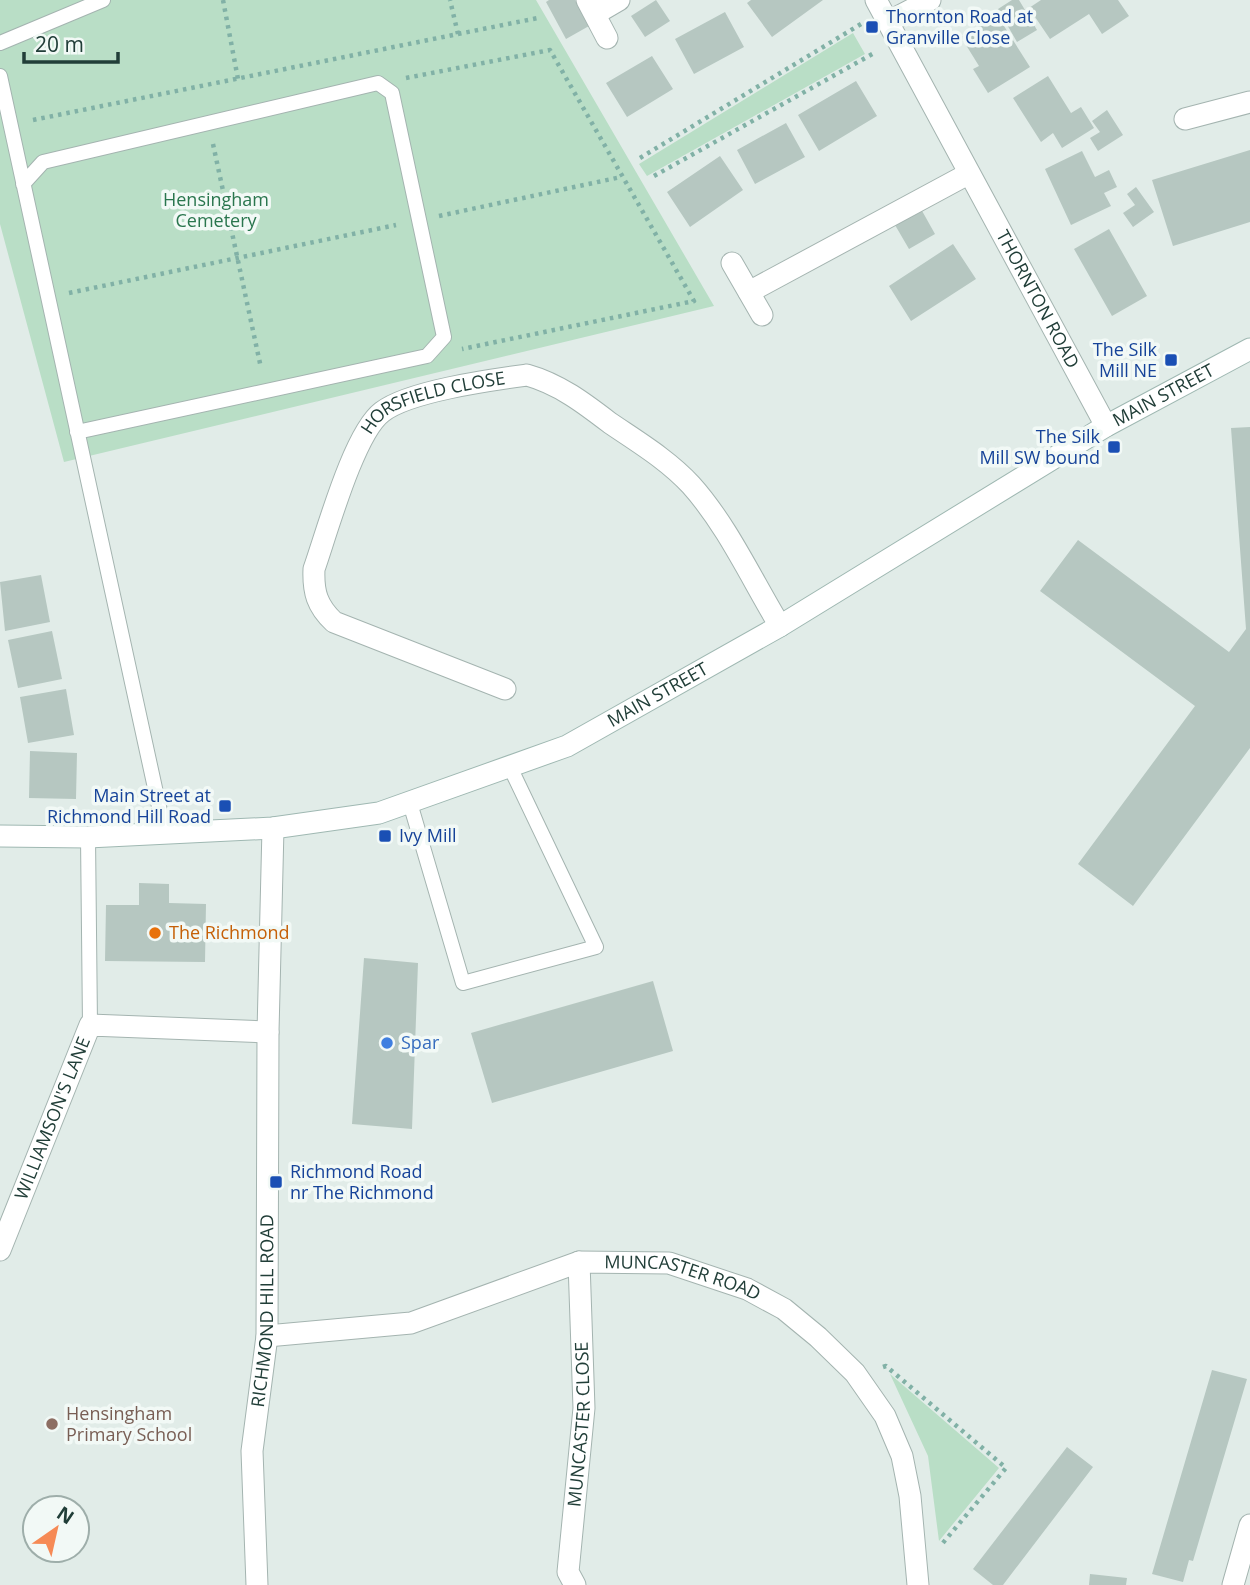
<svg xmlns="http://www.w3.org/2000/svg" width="1250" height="1585" font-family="'Open Sans',sans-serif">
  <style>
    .green { fill: #b9dec6 }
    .building { fill: #b6c7c1 }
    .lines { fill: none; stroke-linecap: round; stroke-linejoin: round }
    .lane-casing { stroke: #a4b4b0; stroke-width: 16 }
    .street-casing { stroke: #a4b4b0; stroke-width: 23 }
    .secondary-casing { stroke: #9fb8b2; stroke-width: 23 }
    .path { stroke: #81b1a6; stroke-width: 4.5; stroke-dasharray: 3.5 5; stroke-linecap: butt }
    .lane { stroke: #fff; stroke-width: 14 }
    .street { stroke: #fff; stroke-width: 21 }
    .secondary { stroke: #fff; stroke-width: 21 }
    .transit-dot { fill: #1a4fb4; stroke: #f2f9f6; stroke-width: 2.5 }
    .food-dot { fill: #e8710a; stroke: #f2f9f6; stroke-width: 2.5 }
    .shop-dot { fill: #3f7fe0; stroke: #f2f9f6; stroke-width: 2.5 }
    .education-dot { fill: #8d6e63; stroke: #f2f9f6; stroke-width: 2.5 }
    .labels { text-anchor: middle; stroke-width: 7; stroke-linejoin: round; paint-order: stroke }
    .transit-label { font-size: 18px; fill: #164399; stroke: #f2f9f6; text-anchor: start }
    .park-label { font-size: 18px; fill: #2a764e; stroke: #f2f9f6 }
    .street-label { font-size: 18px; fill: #213e38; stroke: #f2f9f6 }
    .food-label { font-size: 18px; fill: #c56008; stroke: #f2f9f6; text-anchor: start }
    .shop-label { font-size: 18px; fill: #366cbe; stroke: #f2f9f6; text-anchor: start }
    .education-label { font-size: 18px; fill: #785e54; stroke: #f2f9f6; text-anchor: start }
  </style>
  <rect width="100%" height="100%" fill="#e1ece8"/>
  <!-- green -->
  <path class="green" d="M 0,0 L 536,0 L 714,306 L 64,462 L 0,224 Z
    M 853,33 L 865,54 L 647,176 L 639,164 Z
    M 890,1374 L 999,1468 L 939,1541 L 928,1456 Z"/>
  <!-- building -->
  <path class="building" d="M 549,0 L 575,0 L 589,26 L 566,39 L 546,2 Z
    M 656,0 L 670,21 L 645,37 L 631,16 Z
    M 751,0 L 823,0 L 772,37 L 747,3 Z
    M 1012,0 L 1019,0 L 1037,30 L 1017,42 L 998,9 Z
    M 1041,0 L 1118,0 L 1129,16 L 1102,34 L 1089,14 L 1050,39 L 1029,8 Z
    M 725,12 L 744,47 L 694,74 L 675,39 Z
    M 997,15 L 1030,67 L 988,93 L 973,69 L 979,66 L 961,37 Z
    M 652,56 L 673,89 L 627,117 L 606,83 Z
    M 1048,76 L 1071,113 L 1081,107 L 1094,128 L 1062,148 L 1053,133 L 1041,142 L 1013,98 Z
    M 856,81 L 877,116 L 819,151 L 798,115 Z
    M 1107,110 L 1123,135 L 1098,151 L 1090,138 L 1100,132 L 1092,121 Z
    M 786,123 L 805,157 L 755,184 L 737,150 Z
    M 1250,150 L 1250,222 L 1173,246 L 1152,180 Z
    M 1082,151 L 1095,177 L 1109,170 L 1117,187 L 1104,193 L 1111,206 L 1071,225 L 1045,169 Z
    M 720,156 L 743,190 L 690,227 L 667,192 Z
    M 1136,187 L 1154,212 L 1133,227 L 1123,213 L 1135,205 L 1127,194 Z
    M 921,209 L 935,234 L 909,249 L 895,225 Z
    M 1109,229 L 1147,296 L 1112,316 L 1074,249 Z
    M 953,244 L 976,279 L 911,321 L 889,286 Z
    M 1250,427 L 1250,748 L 1133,906 L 1078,864 L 1195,706 L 1040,591 L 1078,540 L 1229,652 L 1246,629 L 1231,428 Z
    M 41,575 L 50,622 L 5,631 L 0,582 Z
    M 52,631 L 62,679 L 18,688 L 8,640 Z
    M 66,689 L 74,735 L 28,743 L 20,697 Z
    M 30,751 L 77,753 L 76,799 L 29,798 Z
    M 139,883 L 169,884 L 169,903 L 206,904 L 205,962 L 105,961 L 106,905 L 139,905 Z
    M 364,958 L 418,963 L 412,1129 L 352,1124 Z
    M 653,981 L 673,1051 L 492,1103 L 471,1033 Z
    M 1212,1370 L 1247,1379 L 1193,1561 L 1189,1560 L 1183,1582 L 1152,1574 Z
    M 1067,1447 L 1093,1467 L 1003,1585 L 993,1585 L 973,1569 Z
    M 1090,1574 L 1127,1578 L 1126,1585 L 1089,1585 Z"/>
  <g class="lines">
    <defs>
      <path id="lane" d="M 0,43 L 103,0
        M 0,76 L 165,834
        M 23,184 L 43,162 L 378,83 L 392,93 L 444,337 L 427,356 L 77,432
        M 410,803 L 463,983 L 596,947 L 510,767
        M 88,837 L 90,1025"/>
      <g id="street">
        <path d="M 587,0 L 607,38"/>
        <path id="s1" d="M 876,0 L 1106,426"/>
        <path d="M 595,14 L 619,0"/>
        <path d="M 888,22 L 930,0"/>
        <path d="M 1185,119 L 1250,102"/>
        <path d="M 732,263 L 762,315"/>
        <path d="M 749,292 L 968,174"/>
        <path id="s2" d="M 505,689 L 334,622 C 317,606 313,592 314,569 C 327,532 354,433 382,412 C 409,391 491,380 527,375 C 559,384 584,403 610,423 C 638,442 668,460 691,485 C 727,525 752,580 780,626"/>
        <path id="s3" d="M 0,1250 L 90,1025 L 268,1032"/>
        <path id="s4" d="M 267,1336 L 411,1323 L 579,1262 L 669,1263 L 747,1289 L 784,1309 L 818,1337 L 855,1373 L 885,1416 L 902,1456 L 910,1496 L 918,1585"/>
        <path id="s5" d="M 257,1585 L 252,1451 L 267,1336 L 268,1032 L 273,828"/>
        <path id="s6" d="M 575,1585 L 568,1572 L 584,1408 L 579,1262"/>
        <path d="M 1233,1585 L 1250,1525"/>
      </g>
      <g id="secondary">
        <path id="s7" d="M 0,836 L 88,837 L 273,828 L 379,813 L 567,746 L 780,626 L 1106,426 L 1250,349"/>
      </g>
    </defs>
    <!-- lane casing -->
    <use href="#lane" class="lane-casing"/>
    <!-- street casing -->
    <use href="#street" class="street-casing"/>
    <!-- secondary casing -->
    <use href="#secondary" class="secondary-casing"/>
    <!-- path -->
    <path class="path" d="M 223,0 L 238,79
      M 458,34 L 538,18
      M 406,78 L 550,50 L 694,301 L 462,349
      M 33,120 L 458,34 L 450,0
      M 213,144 L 261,368
      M 640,158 L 861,24
      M 654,176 L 876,52
      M 439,216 L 621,177
      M 69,293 L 396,225
      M 883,1367 L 886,1366 L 1006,1468 L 942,1544"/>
    <!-- lane -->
    <use href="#lane" class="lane"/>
    <!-- street -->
    <use href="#street" class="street"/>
    <!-- secondary -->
    <use href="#secondary" class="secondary"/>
  </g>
  <!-- markers -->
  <g class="transit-dot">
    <rect x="865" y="20" width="14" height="14" rx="3.5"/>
    <rect x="1164" y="353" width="14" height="14" rx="3.5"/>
    <rect x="1107" y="440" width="14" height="14" rx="3.5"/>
    <rect x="218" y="799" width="14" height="14" rx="3.5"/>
    <rect x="378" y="829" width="14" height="14" rx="3.5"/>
    <rect x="269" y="1175" width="14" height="14" rx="3.5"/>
  </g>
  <circle class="food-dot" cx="155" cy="933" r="7"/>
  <circle class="shop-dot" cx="387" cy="1043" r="7"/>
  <circle class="education-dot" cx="52" cy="1424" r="7"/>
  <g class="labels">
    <!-- transit labels -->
    <g class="transit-label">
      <text x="886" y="23">Thornton Road at<tspan x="886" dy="21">Granville Close</tspan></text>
      <text x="1157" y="356" text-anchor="end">The Silk<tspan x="1157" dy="21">Mill NE</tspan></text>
      <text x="1100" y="443" text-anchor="end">The Silk<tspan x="1100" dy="21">Mill SW bound</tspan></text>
      <text x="211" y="802" text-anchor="end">Main Street at<tspan x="211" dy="21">Richmond Hill Road</tspan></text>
      <text x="399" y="842">Ivy Mill</text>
      <text x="290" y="1178">Richmond Road<tspan x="290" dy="21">nr The Richmond</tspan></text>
    </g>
    <!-- park labels -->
    <g class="park-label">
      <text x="216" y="206">Hensingham<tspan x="216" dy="21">Cemetery</tspan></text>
    </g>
    <!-- street labels -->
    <g class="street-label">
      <text dy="6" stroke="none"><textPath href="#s1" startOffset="340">THORNTON ROAD</textPath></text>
      <text dy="6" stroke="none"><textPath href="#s7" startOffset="1272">MAIN STREET</textPath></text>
      <text dy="6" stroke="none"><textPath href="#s2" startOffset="466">HORSFIELD CLOSE</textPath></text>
      <text dy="6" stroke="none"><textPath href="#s7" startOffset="684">MAIN STREET</textPath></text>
      <text dy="6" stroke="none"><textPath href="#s3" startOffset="142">WILLIAMSON'S LANE</textPath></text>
      <text dy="6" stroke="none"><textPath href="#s4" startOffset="429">MUNCASTER ROAD</textPath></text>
      <text dy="6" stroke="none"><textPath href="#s5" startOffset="275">RICHMOND HILL ROAD</textPath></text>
      <text dy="6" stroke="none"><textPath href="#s6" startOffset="163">MUNCASTER CLOSE</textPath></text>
    </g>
    <!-- food labels -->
    <g class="food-label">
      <text x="169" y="939">The Richmond</text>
    </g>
    <!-- shop labels -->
    <g class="shop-label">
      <text x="401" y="1049">Spar</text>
    </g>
    <!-- education labels -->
    <g class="education-label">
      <text x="66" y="1420">Hensingham<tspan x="66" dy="21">Primary School</tspan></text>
    </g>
  </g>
  <!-- north arrow -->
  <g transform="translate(56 1529) rotate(34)"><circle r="33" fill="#f2f9f6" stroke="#9eaeaa" stroke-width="2"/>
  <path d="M0-5L12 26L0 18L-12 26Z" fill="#f68a55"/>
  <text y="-10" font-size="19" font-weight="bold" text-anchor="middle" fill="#213e38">N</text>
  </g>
  <!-- scale -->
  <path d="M24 52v10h94v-10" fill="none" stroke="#213e38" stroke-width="3.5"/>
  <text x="35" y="52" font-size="21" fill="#213e38" stroke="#f2f9f6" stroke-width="5" paint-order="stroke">20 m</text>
</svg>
